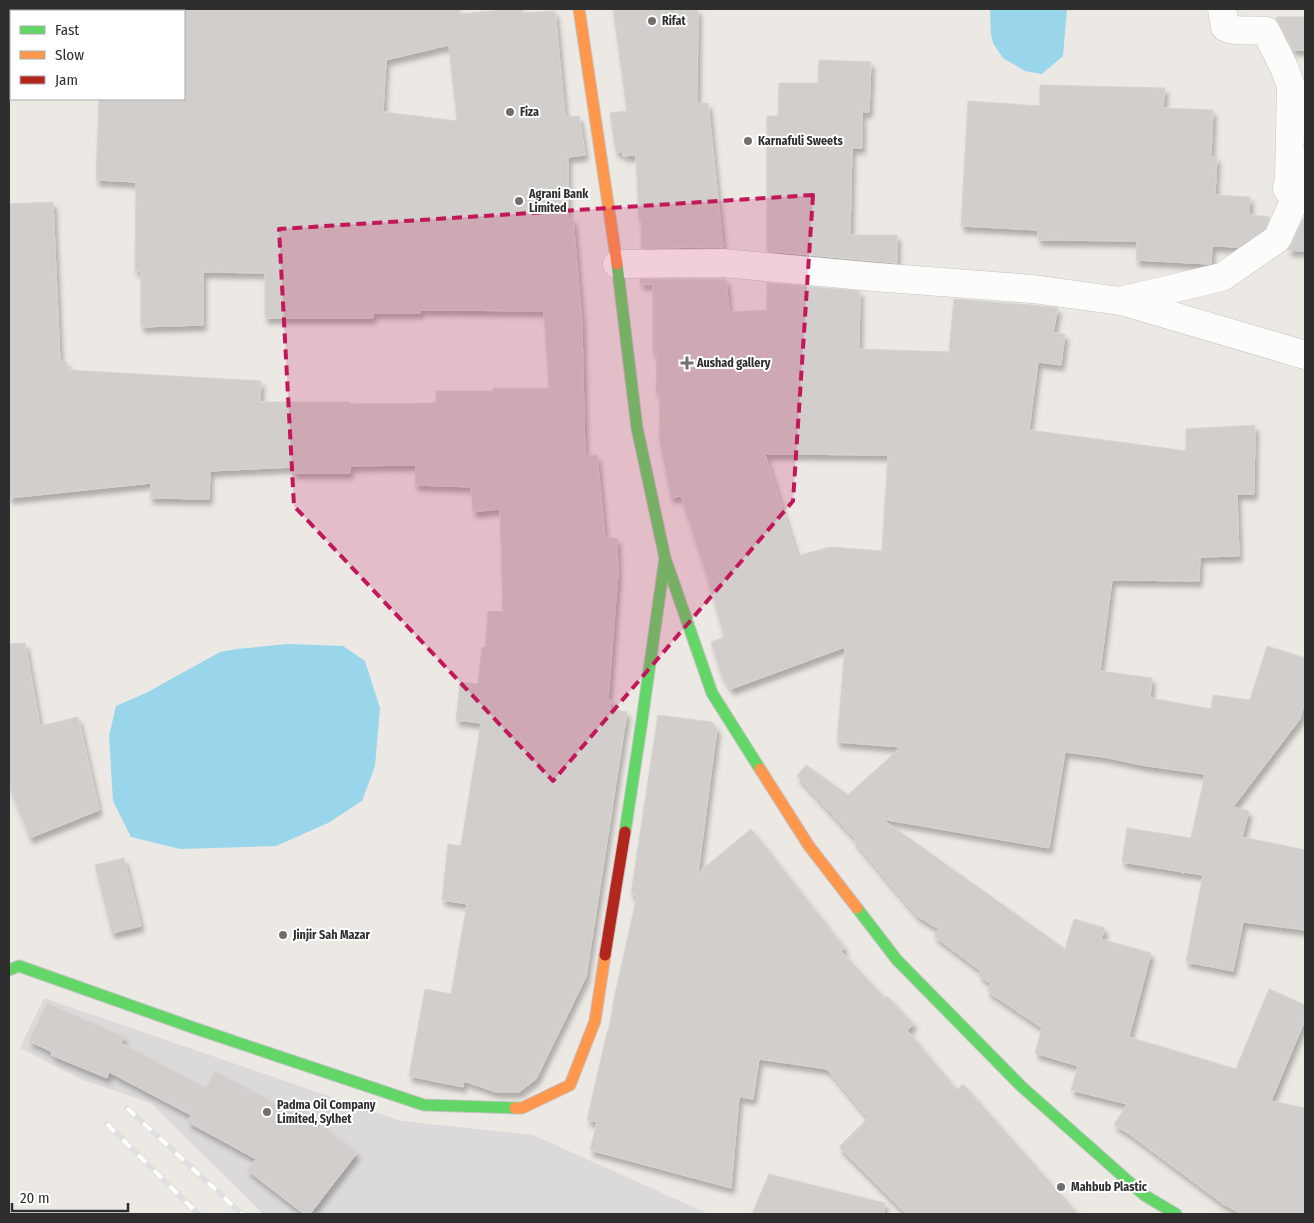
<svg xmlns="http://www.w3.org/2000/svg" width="1314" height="1223" font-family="'Fira Sans Condensed',sans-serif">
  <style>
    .industrial { fill: #dcd9db }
    .water { fill: #99d6ec }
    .building { fill: #d1cecb; stroke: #d7d4d0; fill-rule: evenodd; filter: url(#shadow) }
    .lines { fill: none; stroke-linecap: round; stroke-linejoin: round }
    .street-casing { stroke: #c5c4c5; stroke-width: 29 }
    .fast-casing { stroke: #c5c4c5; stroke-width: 13 }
    .slow-casing { stroke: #c5c4c5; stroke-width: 13 }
    .jam-casing { stroke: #c5c4c5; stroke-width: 13 }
    .street { stroke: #fcfcfb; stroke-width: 28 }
    .fast { stroke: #63d668; stroke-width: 11 }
    .slow { stroke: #ff974d; stroke-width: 11 }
    .jam { stroke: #b3261e; stroke-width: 11 }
    .rail-casing { stroke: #dfdfe1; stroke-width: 5.5 }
    .rail { stroke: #fff; stroke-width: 4; stroke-dasharray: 11; stroke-linecap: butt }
    .marked { fill: #c2185b; fill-opacity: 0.2; stroke: #c2185b; stroke-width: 4; stroke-dasharray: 10 6; stroke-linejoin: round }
    .poi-dot { fill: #706f6e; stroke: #fff; stroke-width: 2 }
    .labels { text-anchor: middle; stroke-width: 4; stroke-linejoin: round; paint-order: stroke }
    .poi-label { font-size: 12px; font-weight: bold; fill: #2e2e2e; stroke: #fff; text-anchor: start }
  </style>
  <defs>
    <filter id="shadow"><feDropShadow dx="3" dy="5.5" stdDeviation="2.5" flood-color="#0004"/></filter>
  </defs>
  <rect width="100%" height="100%" fill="#ece8e4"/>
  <!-- industrial -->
  <path class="industrial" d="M 44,998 L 401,1121 L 533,1135 L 709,1214 L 263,1214 L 151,1103 L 83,1080 L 20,1048 Z"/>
  <!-- water -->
  <path class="water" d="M 990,9 L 1067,9 L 1063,56 L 1042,74 L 1025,71 L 1003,58 L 993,43 L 991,34 Z
    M 288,644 L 343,646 L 365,661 L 380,708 L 375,766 L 362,801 L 328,823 L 276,846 L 180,849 L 131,837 L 113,801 L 109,736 L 116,706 L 146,693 L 220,652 L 237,649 Z"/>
  <!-- building -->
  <path class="building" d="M 184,9 L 459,9 L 460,14 L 512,9 L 522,9 L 523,13 L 555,11 L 565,117 L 579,116 L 585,155 L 568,157 L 568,219 L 573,218 L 582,324 L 585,456 L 597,455 L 605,538 L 617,538 L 618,574 L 608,700 L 611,700 L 610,709 L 627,712 L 586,977 L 536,1079 L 519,1092 L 496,1092 L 464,1081 L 463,1087 L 409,1076 L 425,989 L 451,994 L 467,904 L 442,900 L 448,844 L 461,846 L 481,723 L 456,720 L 460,682 L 478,684 L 482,647 L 485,647 L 488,611 L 503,612 L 500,509 L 473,512 L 471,487 L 415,485 L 416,465 L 350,466 L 350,473 L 293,473 L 293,467 L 210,471 L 209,499 L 150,498 L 151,483 L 9,498 L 9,204 L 53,202 L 60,362 L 67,362 L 67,370 L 261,381 L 260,402 L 350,402 L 350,404 L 436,403 L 436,391 L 493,391 L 493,388 L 549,388 L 544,311 L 421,310 L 420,313 L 373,313 L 373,318 L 265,318 L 265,273 L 203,272 L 203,325 L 141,327 L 141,271 L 135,271 L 136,182 L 96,180 L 99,99 L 184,99 ZM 449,45 L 457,121 L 383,112 L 386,60 Z
    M 613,9 L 698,9 L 697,104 L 708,103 L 723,247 L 641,248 L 641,220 L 639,220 L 636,155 L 623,156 L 623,152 L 616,152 L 610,113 L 627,111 Z
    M 1276,17 L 1305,17 L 1305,50 L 1293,50 L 1280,24 L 1276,20 Z
    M 819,60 L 871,62 L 869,112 L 862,112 L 862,148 L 852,148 L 850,235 L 897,235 L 897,263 L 767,251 L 767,116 L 778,116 L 779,83 L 818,83 Z
    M 1040,85 L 1165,88 L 1163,108 L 1213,110 L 1211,157 L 1217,157 L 1215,195 L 1250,197 L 1249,215 L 1270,217 L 1265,229 L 1238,247 L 1212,246 L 1211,264 L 1210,264 L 1136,260 L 1137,241 L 1038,240 L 1038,230 L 961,226 L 968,101 L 1040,106 Z
    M 1303,219 L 1305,220 L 1305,251 L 1287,250 L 1291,245 Z
    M 640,279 L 726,279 L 729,312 L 767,310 L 767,283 L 860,291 L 859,349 L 949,352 L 954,299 L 1031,305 L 1058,308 L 1053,333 L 1065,334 L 1061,365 L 1038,362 L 1029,430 L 1186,451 L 1186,429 L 1255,425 L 1254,494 L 1237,494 L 1239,556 L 1200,557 L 1199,581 L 1112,580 L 1100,671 L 1152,678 L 1150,698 L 1211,709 L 1213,695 L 1250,700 L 1267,646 L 1305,658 L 1305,701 L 1300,719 L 1233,807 L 1249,811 L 1242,837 L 1305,850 L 1305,930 L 1243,922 L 1233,971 L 1186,962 L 1203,875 L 1184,872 L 1183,874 L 1183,872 L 1122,862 L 1127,828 L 1191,838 L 1205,774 L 1147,766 L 1104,757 L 1065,752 L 1049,848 L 882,819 L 1065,949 L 1074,919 L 1105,928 L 1101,939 L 1151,953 L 1129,1037 L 1236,1069 L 1269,989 L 1305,1005 L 1305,1020 L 1271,1101 L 1305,1108 L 1305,1214 L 1242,1214 L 1223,1204 L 1128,1133 L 1114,1125 L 1127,1104 L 1071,1090 L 1078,1066 L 1035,1053 L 1042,1028 L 987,991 L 991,984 L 979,975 L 981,971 L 934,936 L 939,929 L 917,916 L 854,841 L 856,840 L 797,776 L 806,765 L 848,795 L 901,747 L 837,742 L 845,647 L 731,689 L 722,675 L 711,642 L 724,637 L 711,589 L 681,496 L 671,498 L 659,437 L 660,393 L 656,393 L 657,352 L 653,352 L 653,284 L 640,284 ZM 765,454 L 888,455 L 882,551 L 830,547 L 797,556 Z
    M 25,643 L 40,726 L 78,717 L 99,810 L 30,838 L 9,785 L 9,644 Z
    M 658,715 L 712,722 L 717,729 L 698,873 L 751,829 L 845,948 L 841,951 L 885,998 L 887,996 L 914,1024 L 907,1030 L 957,1090 L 963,1084 L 1078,1214 L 906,1214 L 839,1147 L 868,1118 L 827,1069 L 759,1059 L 753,1099 L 739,1097 L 731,1188 L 590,1150 L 597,1122 L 587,1120 L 606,1037 L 610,1024 L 615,994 L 637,896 L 631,894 Z
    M 124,858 L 141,926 L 112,933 L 95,865 Z
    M 47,1003 L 124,1037 L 121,1043 L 206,1088 L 215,1071 L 291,1112 L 296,1106 L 357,1153 L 310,1214 L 304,1214 L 247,1170 L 256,1159 L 188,1122 L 191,1115 L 109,1072 L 107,1078 L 51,1055 L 52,1052 L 29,1041 Z
    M 769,1174 L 885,1203 L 884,1214 L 752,1214 Z"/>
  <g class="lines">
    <defs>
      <path id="street" d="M 1222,9 L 1225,27 C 1236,33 1253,29 1266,31 L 1284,67 L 1291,86 L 1289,177 L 1287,189
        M 617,264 L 723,263 L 875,277 L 1033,289 L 1120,301 L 1222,277 L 1277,239 L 1302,184 L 1305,163
        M 1122,301 L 1305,355"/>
      <path id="fast" d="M 617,264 L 637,428 L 665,558 L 712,693 L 760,769
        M 625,832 L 641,727 L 665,558
        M 857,908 L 897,960 L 1022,1087 L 1144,1195 L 1176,1214
        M 9,970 L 19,966 L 200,1030 L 424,1105 L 515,1108"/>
      <path id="slow" d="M 579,9 L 617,264
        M 760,769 L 809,846 L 857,908
        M 515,1108 L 522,1108 L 570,1085 L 595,1021 L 605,955"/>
      <path id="jam" d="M 605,955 L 625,832"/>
    </defs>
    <!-- street casing -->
    <use href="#street" class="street-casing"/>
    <!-- fast casing -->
    <use href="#fast" class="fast-casing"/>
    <!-- slow casing -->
    <use href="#slow" class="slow-casing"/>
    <!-- jam casing -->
    <use href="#jam" class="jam-casing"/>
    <!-- street -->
    <use href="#street" class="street"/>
    <!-- fast -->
    <use href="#fast" class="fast"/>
    <!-- slow -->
    <use href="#slow" class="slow"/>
    <!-- jam -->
    <use href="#jam" class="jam"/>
    <defs>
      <path id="rail" d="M 127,1108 L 242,1214
        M 107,1124 L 198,1214"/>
    </defs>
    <!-- rail casing -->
    <use href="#rail" class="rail-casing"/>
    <!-- rail -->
    <use href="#rail" class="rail"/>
  </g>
  <!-- marked area -->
  <path class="marked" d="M 813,195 L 793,501 L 553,781 L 294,506 L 279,229 Z"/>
  <!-- markers -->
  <g class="poi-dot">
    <circle cx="652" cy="21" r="5"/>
    <circle cx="510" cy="112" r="5"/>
    <circle cx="748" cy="141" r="5"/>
    <circle cx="519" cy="201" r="5"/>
    <path d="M684.5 355.5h5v5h5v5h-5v5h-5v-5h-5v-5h5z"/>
    <circle cx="283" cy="935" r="5"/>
    <circle cx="267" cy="1112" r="5"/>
    <circle cx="1061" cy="1187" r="5"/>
  </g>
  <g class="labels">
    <!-- poi labels -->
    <g class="poi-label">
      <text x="662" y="25">Rifat</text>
      <text x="520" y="116">Fiza</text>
      <text x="758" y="145">Karnafuli Sweets</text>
      <text x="529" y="198">Agrani Bank<tspan x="529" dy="14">Limited</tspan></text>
      <text x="697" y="367">Aushad gallery</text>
      <text x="293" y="939">Jinjir Sah Mazar</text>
      <text x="277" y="1109">Padma Oil Company<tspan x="277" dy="14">Limited, Sylhet</tspan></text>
      <text x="1071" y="1191">Mahbub Plastic</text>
    </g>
  </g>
  <!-- border -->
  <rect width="1314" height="1223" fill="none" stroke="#2e2e2e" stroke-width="20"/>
  <!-- legend -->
  <rect x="10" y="10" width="175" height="90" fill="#ffffff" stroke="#ababab"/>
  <rect x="20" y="26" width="25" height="8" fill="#63d668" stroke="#ababab"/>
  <text x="55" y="35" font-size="15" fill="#2e2e2e">Fast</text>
  <rect x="20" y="51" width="25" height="8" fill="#ff974d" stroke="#ababab"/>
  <text x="55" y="60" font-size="15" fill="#2e2e2e">Slow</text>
  <rect x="20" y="76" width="25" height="8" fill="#b3261e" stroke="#ababab"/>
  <text x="55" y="85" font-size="15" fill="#2e2e2e">Jam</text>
  <!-- scale -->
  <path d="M12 1203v8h116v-8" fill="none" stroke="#2e2e2e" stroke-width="2.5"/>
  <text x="20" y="1203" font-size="15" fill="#2e2e2e" stroke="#ffffff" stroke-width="4" paint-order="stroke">20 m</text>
</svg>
